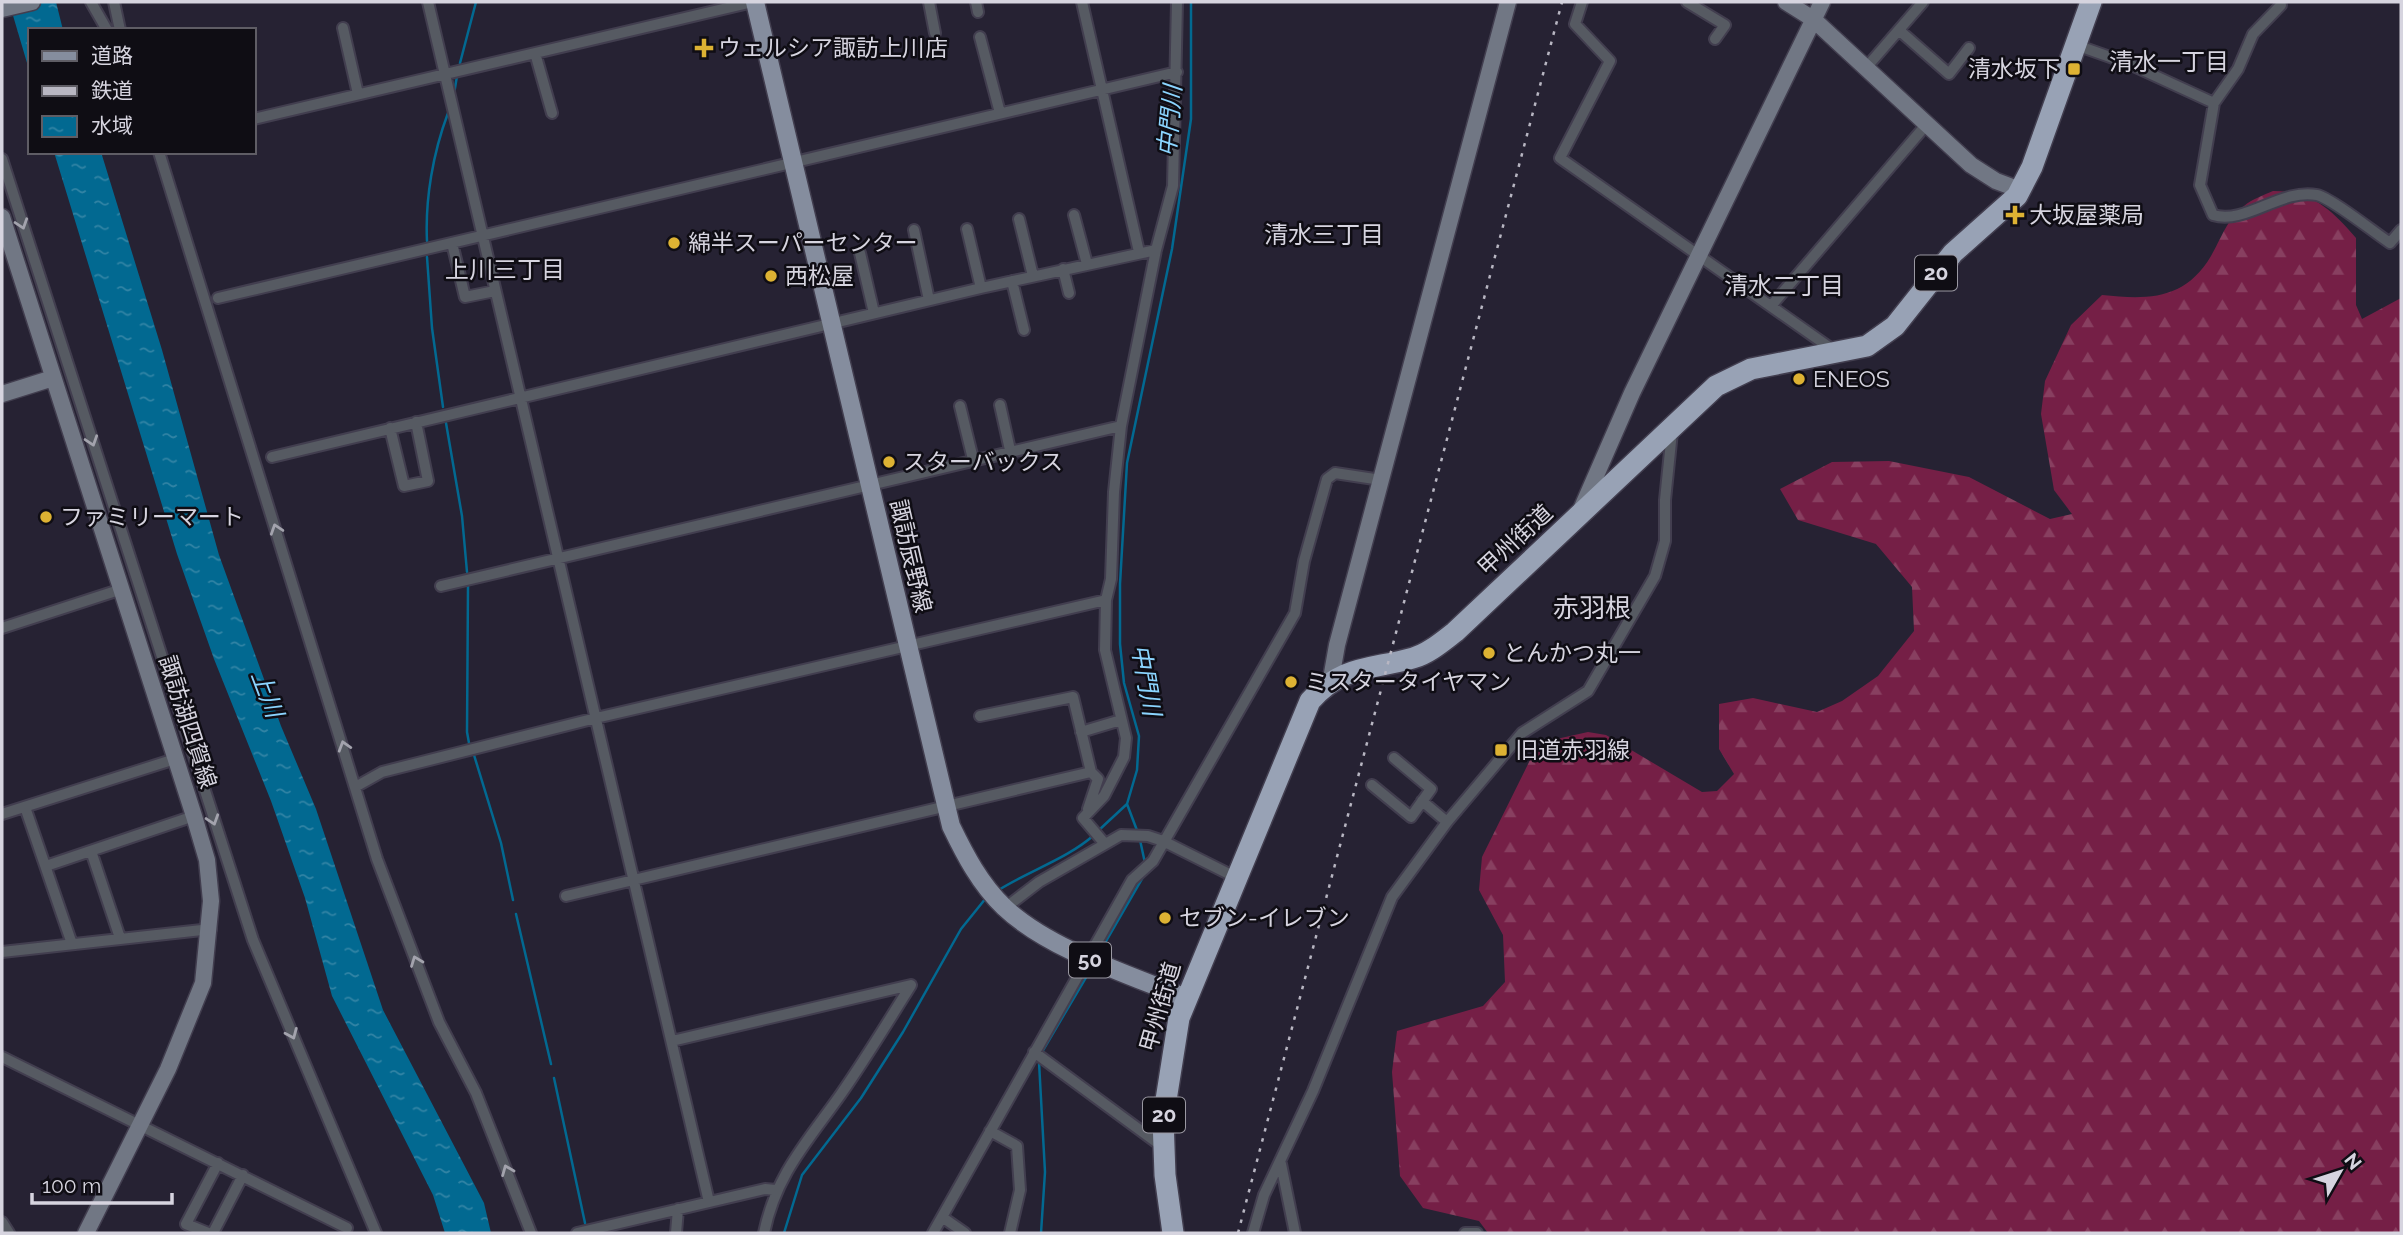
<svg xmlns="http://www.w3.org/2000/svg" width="2403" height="1235" font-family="Raleway,'Noto Sans JP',sans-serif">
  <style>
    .forest { fill: url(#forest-firs) }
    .water { fill: url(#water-ripples) }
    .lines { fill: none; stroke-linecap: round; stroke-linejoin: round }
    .stream { stroke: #026991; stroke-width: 2.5 }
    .street-casing { stroke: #423e4f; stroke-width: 14 }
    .secondary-casing { stroke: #423e4f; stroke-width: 19 }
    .primary-casing { stroke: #423e4f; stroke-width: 21 }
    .highway-casing { stroke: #423e4f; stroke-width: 24 }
    .street { stroke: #565a62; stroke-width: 10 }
    .secondary { stroke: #717784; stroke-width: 16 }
    .primary { stroke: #858d9e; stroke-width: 18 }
    .highway { stroke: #98a2b5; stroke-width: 21 }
    .rail { stroke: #b8b6c2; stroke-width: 2.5; stroke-dasharray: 3.5 7; stroke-linecap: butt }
    .oneway { stroke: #a3a3ad }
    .poi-dot { fill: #ddb233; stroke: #0f0d14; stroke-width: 2.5 }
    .labels { text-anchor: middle; stroke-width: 5; stroke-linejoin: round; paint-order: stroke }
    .shield { fill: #0f0d14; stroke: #9a98a2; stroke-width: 2 }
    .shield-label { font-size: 21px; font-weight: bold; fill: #d6d4df }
    .poi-label { font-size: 23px; fill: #d6d4df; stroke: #0f0d14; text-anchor: start }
    .street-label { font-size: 23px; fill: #d6d4df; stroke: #0f0d14 }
    .neighbourhood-label { font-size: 24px; fill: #d6d4df; stroke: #0f0d14 }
    .water-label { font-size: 24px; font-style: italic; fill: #8bd5ff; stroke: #0f0d14 }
    .quarter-label { font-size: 26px; fill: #d6d4df; stroke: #0f0d14 }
  </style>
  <defs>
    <pattern id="forest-firs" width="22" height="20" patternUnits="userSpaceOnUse" patternTransform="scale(1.75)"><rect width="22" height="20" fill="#751f46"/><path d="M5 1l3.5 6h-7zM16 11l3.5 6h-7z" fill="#883f60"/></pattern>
    <pattern id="water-ripples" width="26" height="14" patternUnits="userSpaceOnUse" patternTransform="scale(1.75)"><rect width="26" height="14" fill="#026991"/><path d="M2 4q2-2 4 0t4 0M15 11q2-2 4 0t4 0" fill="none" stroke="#3284a5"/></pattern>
  </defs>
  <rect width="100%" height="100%" fill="#262233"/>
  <!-- forest -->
  <path class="forest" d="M 2273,191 C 2312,191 2331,209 2356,238 L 2356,305 L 2362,319 L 2401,298 L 2401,1233 L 1488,1233 L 1479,1221 L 1423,1208 L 1400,1176 L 1392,1072 L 1397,1031 L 1483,1006 L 1505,982 L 1503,935 L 1479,890 L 1482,857 L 1533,754 L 1561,738 L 1588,732 L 1606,735 L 1702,792 L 1717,791 L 1734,774 L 1719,749 L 1719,704 L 1753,698 L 1817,712 L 1842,701 L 1878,676 L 1914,631 L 1912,587 L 1876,544 L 1798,520 L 1780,489 L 1832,462 L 1889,461 L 1969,477 L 2050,519 L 2072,514 L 2054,490 L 2041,414 L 2045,381 L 2071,325 L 2102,295 C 2148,300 2185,300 2211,256 C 2221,239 2227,219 2244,206 C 2252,199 2264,195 2273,191 Z"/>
  <!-- water -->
  <path class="water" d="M 9,2 L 56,2 L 63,30 L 30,30 L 30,73 Z
    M 54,152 L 101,152 L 162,350 L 219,555 L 281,726 L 316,809 L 383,1010 L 484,1203 L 491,1233 L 445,1233 L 433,1195 L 332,996 L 305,898 L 271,801 L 214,659 L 177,554 Z"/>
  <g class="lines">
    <!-- stream -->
    <path class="stream" d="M 460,63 L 476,2
      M 454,94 L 457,76
      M 427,241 C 425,199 433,153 448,113
      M 427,257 L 432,328 L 443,407
      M 446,423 L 462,516 L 467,572
      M 468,586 L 467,732 L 469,743
      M 474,755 L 501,843 L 513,900
      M 1127,804 L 1138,833
      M 1099,830 L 1127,804 L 1137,770 L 1139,736 L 1124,683 L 1120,644 L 1120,584 L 1127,463 L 1172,249 L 1191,119 L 1191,2
      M 1140,840 L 1145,863
      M 997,891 C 1028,871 1067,859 1094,835
      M 516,914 L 551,1064
      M 1102,948 L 1143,877
      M 1042,1052 L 1088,974
      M 1039,1062 L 1045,1172 L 1041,1233
      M 554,1078 L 585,1223
      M 784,1233 L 802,1175 L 861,1098 L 903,1032 L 961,929 L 986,898"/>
    <defs>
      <path id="street" d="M 91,2 L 107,30
        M 114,2 L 120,30
        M 428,2 L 709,1202
        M 929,2 L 935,33
        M 976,2 L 978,12
        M 1082,2 L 1139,252
        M 1582,2 L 1575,24 L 1610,61 L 1560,158 L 1836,352
        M 1687,2 L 1725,25 L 1715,39
        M 343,28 L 358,94
        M 1900,31 L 1949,74 L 1969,48
        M 980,37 L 1000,113
        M 2076,45 L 2127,63 L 2214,103 L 2238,69 L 2253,34 L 2281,5
        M 535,53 L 552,113
        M 1865,69 L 1923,2
        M 2214,103 L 2200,185 L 2213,215 C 2246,225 2281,188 2317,195 C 2331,198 2375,233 2390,243 L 2401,230
        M 254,119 L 753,2
        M 159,152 L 377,859 L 439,1022 L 476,1093 L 531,1233
        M 2,159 L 253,940 L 376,1233
        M 1074,215 L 1087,264
        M 1019,219 L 1033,276
        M 967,229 L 981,288
        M 914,230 L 929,300
        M 452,243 L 465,297 L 495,291
        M 860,253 L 874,313
        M 1063,269 L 1069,293
        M 1012,281 L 1024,330
        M 218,298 L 1177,72
        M 1771,306 L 1926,125
        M 1000,405 L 1010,450
        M 960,406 L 973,459
        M 390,428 L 404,486 L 428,481 L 416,422
        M 272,457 L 981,288 L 1156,250
        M 441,586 L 1121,426
        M 2,628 L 122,589
        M 980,716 L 1073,697 L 1091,772 L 1098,779 L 1088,809
        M 1081,732 L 1121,720
        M 1372,785 L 1411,817 L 1431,789 L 1394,758
        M 357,786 L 382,772 L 596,718 L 1106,600
        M 1422,801 L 1447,822
        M 25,807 L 72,944
        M 2,814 L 175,759
        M 1105,844 L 1083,818 L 1104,796 L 1124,757 L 1126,738 L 1105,650 L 1106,600 L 1111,579 L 1114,492 L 1121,426 L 1156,250 L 1173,186 L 1177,2
        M 91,851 L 120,938
        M 46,866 L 194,816
        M 566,896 L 1091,772
        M 1005,908 L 1039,882 L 1121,835 L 1148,836 L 1163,841 L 1235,877
        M 2,952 L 211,929
        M 672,1041 L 911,985
        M 1034,1052 L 1163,1147
        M 2,1057 L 347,1228
        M 990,1131 L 1017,1146 L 1020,1190 L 1010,1233
        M 1281,1164 L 1295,1233
        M 942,1217 L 965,1233
        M 2,1222 L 9,1233
        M 208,1233 L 186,1224 L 218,1163
        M 213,1233 L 243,1175
        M 577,1233 L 765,1189 L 776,1190
        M 676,1233 L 678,1209
        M 764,1233 C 776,1174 808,1141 841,1094 C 866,1058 888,1022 911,985
        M 933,1233 L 1132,880 L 1153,861 L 1295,613 L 1304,561 L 1327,479 L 1335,473 L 1381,480
        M 1253,1233 L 1264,1195 L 1313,1091 L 1392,897 L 1447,822 L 1522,733 L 1588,691 L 1655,576 L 1665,541 L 1665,500 L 1672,432
        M 1465,1233 L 1477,1233"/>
      <path id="secondary" d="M 1786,2 L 1813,19 L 1971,165 L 1996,181 L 2020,190
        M 2,9 L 32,2
        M 2,217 L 194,816 L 207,860 L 211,901 L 203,983 L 168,1069 L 86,1233
        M 2,394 L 53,378
        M 1580,512 L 1632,393 L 1822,2
        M 1331,679 L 1337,645 L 1508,2"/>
      <path id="primary" d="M 755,2 L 951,826 C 965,855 980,884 1004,907 C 1048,949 1130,975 1186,998"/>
      <path id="highway" d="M 1173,1233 L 1165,1175 L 1163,1119 L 1179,1018 L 1310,701 C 1342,665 1370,670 1413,658 C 1428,654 1442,642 1455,632 L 1716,386 L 1751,369 L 1867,346 L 1895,326 L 1953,253 L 2017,196 L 2032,167 L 2091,2"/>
    </defs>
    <!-- street casing -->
    <use href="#street" class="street-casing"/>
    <!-- secondary casing -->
    <use href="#secondary" class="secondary-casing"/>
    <!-- primary casing -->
    <use href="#primary" class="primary-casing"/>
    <!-- highway casing -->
    <use href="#highway" class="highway-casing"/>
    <!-- street -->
    <use href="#street" class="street"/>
    <!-- secondary -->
    <use href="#secondary" class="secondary"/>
    <!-- primary -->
    <use href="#primary" class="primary"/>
    <!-- highway -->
    <use href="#highway" class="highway"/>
    <!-- rail -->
    <path class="rail" d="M 1238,1233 L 1562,2"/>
  </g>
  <!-- one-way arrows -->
  <defs><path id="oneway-chevron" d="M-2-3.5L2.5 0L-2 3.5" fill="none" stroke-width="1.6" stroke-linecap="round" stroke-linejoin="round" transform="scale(1.75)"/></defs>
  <g class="oneway">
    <use href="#oneway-chevron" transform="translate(22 224) rotate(72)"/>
    <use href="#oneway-chevron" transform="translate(92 441) rotate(72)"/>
    <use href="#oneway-chevron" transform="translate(276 529) rotate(-108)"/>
    <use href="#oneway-chevron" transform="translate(344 746) rotate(-107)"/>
    <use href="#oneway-chevron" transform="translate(213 820) rotate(72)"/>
    <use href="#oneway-chevron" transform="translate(416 961) rotate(-111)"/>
    <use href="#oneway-chevron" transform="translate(292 1034) rotate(67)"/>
    <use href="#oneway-chevron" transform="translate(507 1170) rotate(-112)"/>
  </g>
  <!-- markers -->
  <g class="poi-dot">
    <path d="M700.5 37.5h7v7h7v7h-7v7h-7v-7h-7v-7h7z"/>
    <rect x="2067" y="62" width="14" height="14" rx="3.5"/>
    <path d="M2011.5 204.5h7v7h7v7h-7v7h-7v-7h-7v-7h7z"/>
    <circle cx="674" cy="243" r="7"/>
    <circle cx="771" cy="276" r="7"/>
    <circle cx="1799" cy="379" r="7"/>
    <circle cx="889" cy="462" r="7"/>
    <circle cx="46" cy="517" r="7"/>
    <circle cx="1489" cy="653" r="7"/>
    <circle cx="1291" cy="682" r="7"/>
    <rect x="1494" y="743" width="14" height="14" rx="3.5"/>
    <circle cx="1165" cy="918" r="7"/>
  </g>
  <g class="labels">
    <!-- shield labels -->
    <g class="shield">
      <rect x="1915" y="255.5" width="42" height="35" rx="5"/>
      <rect x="1069" y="942.5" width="42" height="35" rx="5"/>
      <rect x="1143" y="1097.5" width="42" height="35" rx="5"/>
    </g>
    <g class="shield-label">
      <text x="1936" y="280">20</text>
      <text x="1090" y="967">50</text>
      <text x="1164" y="1122">20</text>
    </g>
    <!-- poi labels -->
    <g class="poi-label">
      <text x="718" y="56">ウェルシア諏訪上川店</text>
      <text x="2060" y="77" text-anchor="end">清水坂下</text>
      <text x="2029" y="223">大坂屋薬局</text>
      <text x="688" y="251">綿半スーパーセンター</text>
      <text x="785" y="284">西松屋</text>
      <text x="1813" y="387">ENEOS</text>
      <text x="903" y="470">スターバックス</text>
      <text x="60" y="525">ファミリーマート</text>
      <text x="1503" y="661">とんかつ丸一</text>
      <text x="1305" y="690">ミスタータイヤマン</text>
      <text x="1515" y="758">旧道赤羽線</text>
      <text x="1179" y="926">セブン-イレブン</text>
    </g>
    <!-- street labels -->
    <g class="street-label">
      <text transform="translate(1515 540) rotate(-43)" y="8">甲州街道</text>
      <text transform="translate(911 556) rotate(77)" y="8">諏訪辰野線</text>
      <text transform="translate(188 722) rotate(72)" y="8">諏訪湖四賀線</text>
      <text transform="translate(1160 1007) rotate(-74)" y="8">甲州街道</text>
    </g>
    <!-- neighbourhood labels -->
    <g class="neighbourhood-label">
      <text x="2169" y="70">清水一丁目</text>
      <text x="1324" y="243">清水三丁目</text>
      <text x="505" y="278">上川三丁目</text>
      <text x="1784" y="294">清水二丁目</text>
    </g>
    <!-- water labels -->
    <g class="water-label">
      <text transform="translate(1170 121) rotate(-85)" y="8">中門川</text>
      <text transform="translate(1146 680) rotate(80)" y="8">中門川</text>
      <text transform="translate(267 694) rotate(69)" y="8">上川</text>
    </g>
    <!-- quarter labels -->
    <g class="quarter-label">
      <text x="1592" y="617">赤羽根</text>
    </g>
  </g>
  <!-- border -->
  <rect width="2403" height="1235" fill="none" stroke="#d6d4df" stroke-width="7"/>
  <!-- legend -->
  <rect x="28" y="28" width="228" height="126" fill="#0f0d14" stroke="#5f5d65" stroke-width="2"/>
  <rect x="42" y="51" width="35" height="10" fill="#858d9e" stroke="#5f5d65" stroke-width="2"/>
  <text x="91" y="63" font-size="21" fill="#d6d4df">道路</text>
  <rect x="42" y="86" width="35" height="10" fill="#b8b6c2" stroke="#5f5d65" stroke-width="2"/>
  <text x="91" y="98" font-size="21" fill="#d6d4df">鉄道</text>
  <rect x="42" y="116" width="35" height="21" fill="url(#water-ripples)" stroke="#5f5d65" stroke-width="2"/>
  <text x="91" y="133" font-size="21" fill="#d6d4df">水域</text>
  <!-- north arrow -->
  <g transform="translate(2340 1172) rotate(51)" stroke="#0f0d14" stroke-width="5" paint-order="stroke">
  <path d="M0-5L12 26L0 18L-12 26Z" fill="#d6d4df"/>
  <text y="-10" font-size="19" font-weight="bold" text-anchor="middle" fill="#d6d4df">N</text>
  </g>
  <!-- scale -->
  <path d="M32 1193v10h140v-10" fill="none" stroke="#d6d4df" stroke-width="3.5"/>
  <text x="42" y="1193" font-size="21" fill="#d6d4df" stroke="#0f0d14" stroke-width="5" paint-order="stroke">100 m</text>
</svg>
